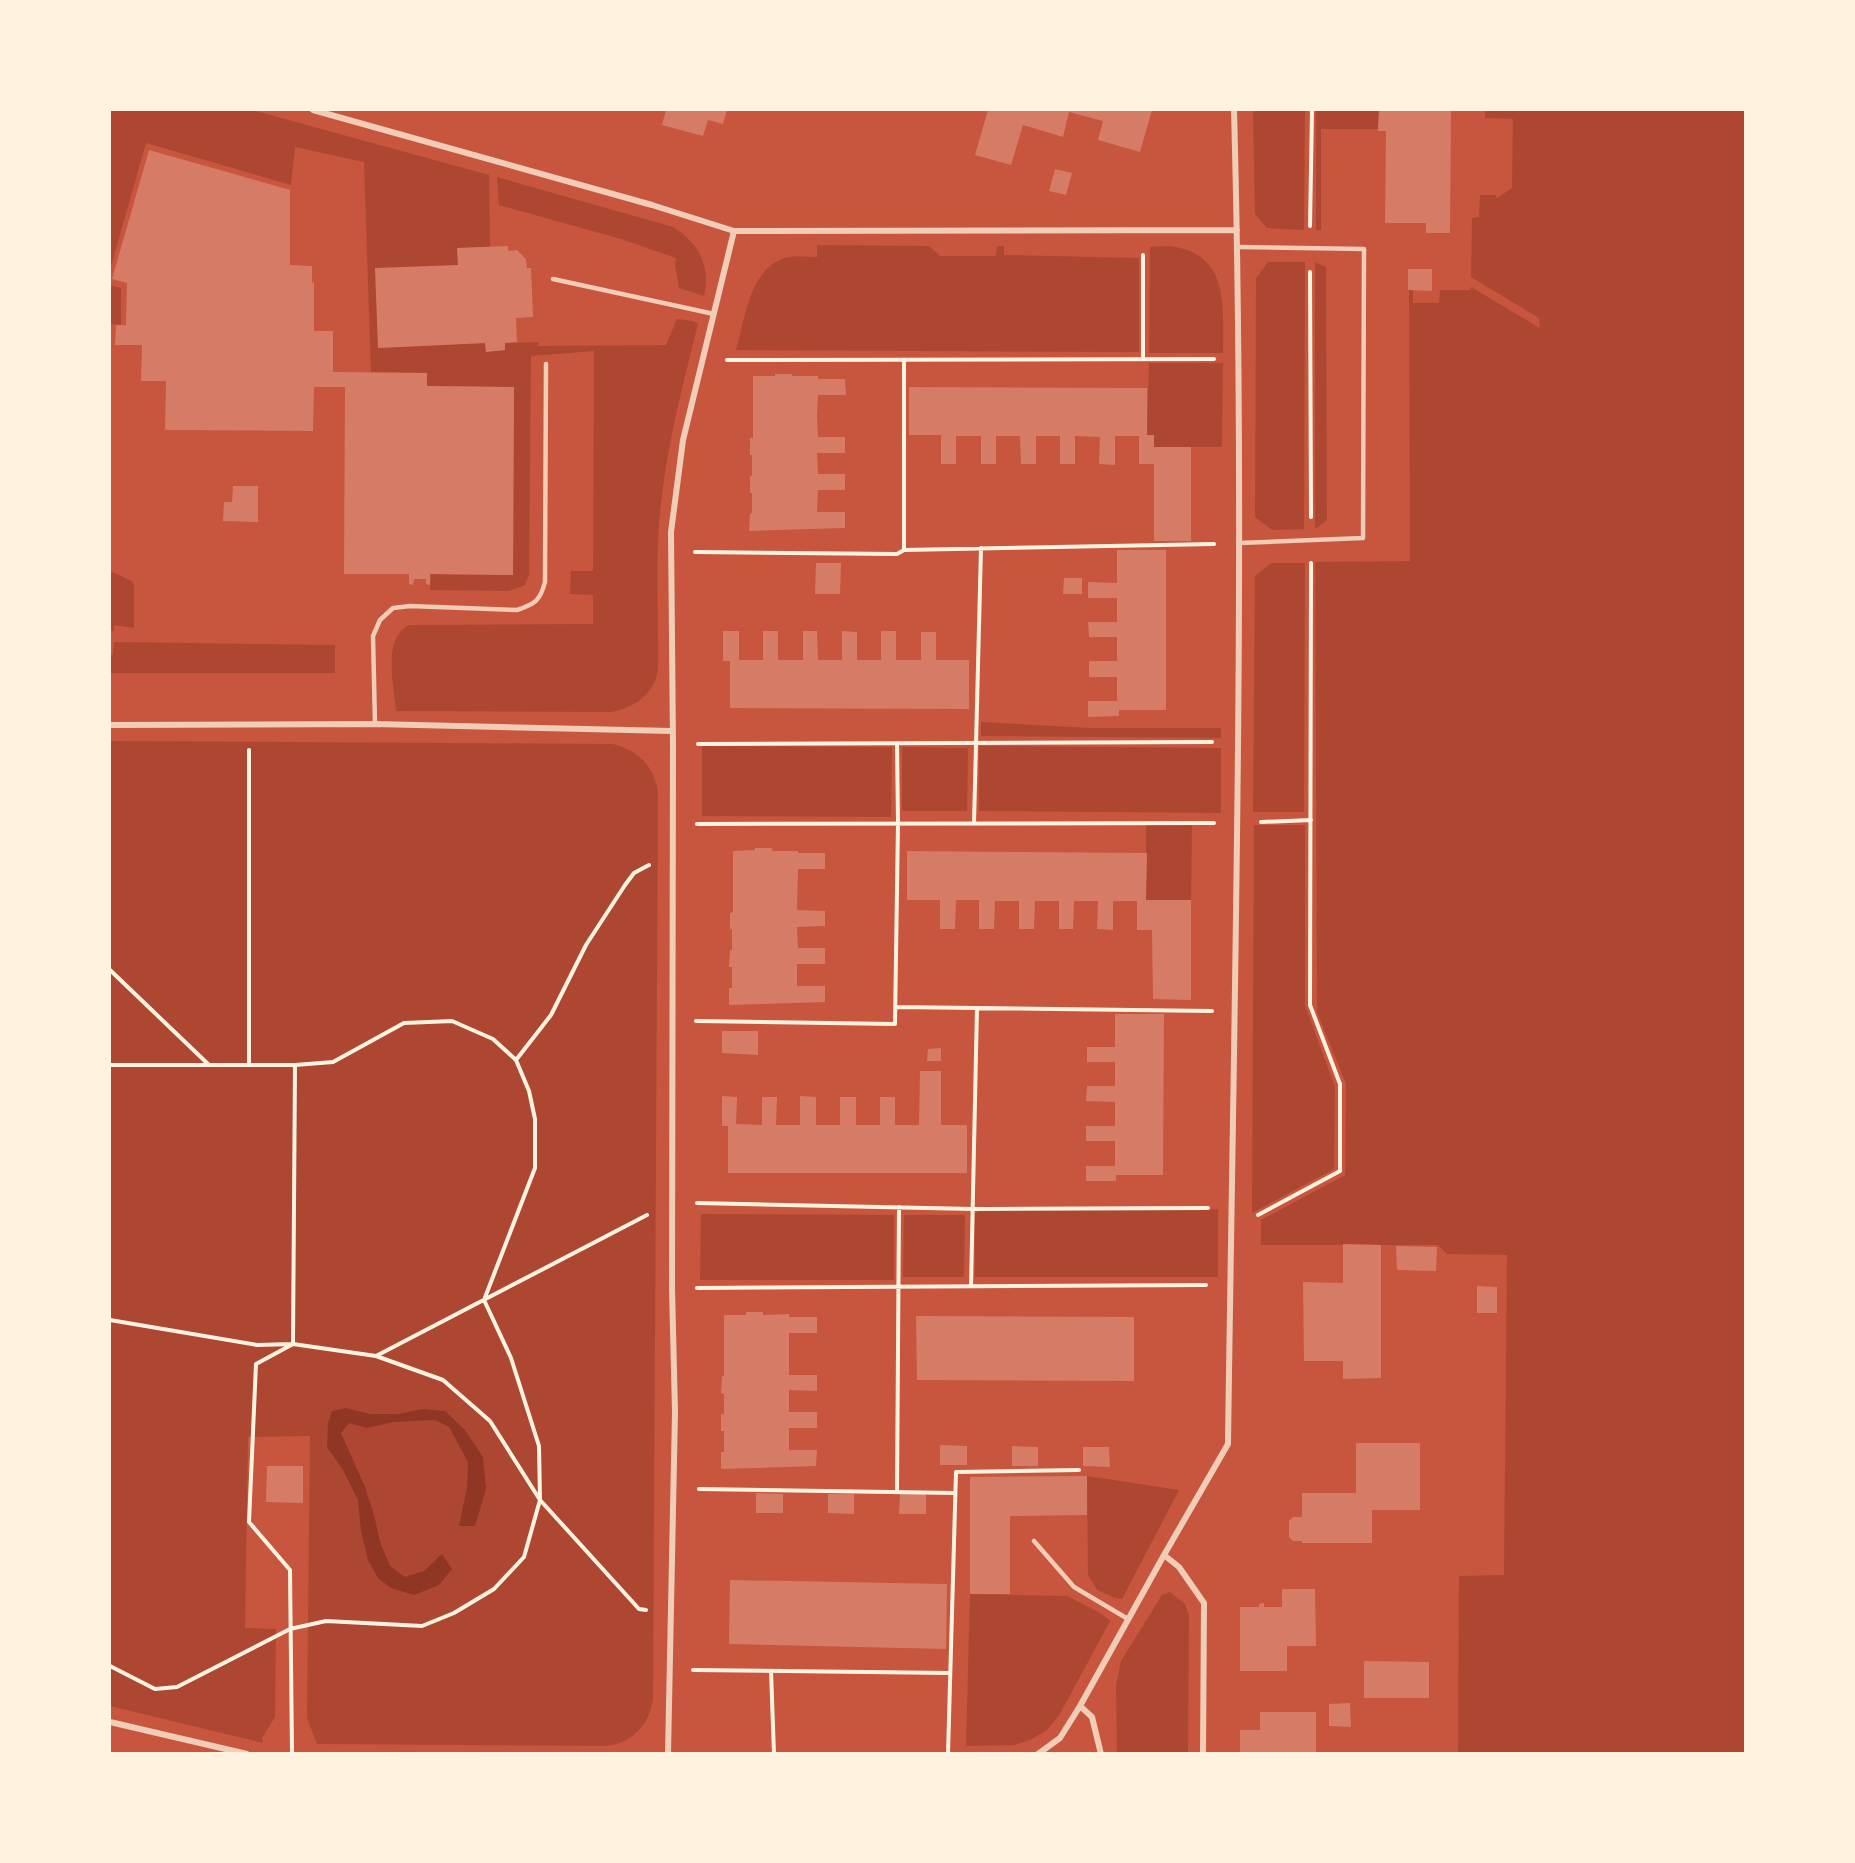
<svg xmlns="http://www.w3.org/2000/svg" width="1855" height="1863" font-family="Roboto,sans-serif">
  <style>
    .green { fill: #ae4732 }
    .water { fill: #8f3625 }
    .building { fill: #d67c66 }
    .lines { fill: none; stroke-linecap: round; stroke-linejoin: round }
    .path { stroke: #fff3e0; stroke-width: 4 }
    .service { stroke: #f1ccb7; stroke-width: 4.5 }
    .minor { stroke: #f1ccb7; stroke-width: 6 }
  </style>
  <rect width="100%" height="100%" fill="#c8553d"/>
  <!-- green -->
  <path class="green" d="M 110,110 L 252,110 L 489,175 L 490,247 L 457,248 L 458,265 L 379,348 L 485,343 L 486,352 L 504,350 L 505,343 L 539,342 L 538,346 L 666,345 L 677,319 L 693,321 L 698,324 C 684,380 669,437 662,495 C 654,553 659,612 658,671 C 653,695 634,708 611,712 L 396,711 C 394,687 382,638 409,625 L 593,624 L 593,595 L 570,594 L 571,571 L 593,571 L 594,351 L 531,356 L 529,575 L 525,585 L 509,591 L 430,590 L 431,574 L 513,575 L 514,387 L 427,386 L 427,373 L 371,372 L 364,162 L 295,147 L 291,185 L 146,143 L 110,270 Z
    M 1253,110 L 1305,110 L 1304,230 L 1267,228 L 1255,214 Z
    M 1316,110 L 1379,110 L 1378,129 L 1321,129 L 1321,230 L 1316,230 Z
    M 1485,110 L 1745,110 L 1745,1753 L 1458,1753 L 1459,1576 L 1504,1575 L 1507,1255 L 1447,1254 L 1438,1245 L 1261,1245 L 1261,1220 L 1345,1175 L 1346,1084 L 1317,1012 L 1315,562 L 1410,561 L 1409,290 L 1413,290 L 1413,303 L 1439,303 L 1440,290 L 1470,290 L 1471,287 L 1540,328 L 1539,318 L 1471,277 L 1472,218 L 1479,217 L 1480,195 L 1496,195 L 1497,198 L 1512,188 L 1513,119 L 1485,118 Z
    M 497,177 L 673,227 C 699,243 711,266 704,296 L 679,288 L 675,265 L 676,258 L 621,239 L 499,205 Z
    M 817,245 L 929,246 L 940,256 L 996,256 L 997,246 L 1004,246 L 1004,255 L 1139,258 L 1139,352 L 736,350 C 745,320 750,264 789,257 C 797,256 808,257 817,257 Z
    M 1169,246 C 1230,253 1223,307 1223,353 L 1149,353 L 1150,247 Z
    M 1268,262 L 1305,262 L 1304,529 L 1272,530 L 1255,517 L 1256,278 Z
    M 1315,262 L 1326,267 L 1327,520 L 1315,529 Z
    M 110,285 L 121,288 L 121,325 L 110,324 Z
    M 1149,363 L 1223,363 L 1222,447 L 1154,447 L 1154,435 L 1147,435 Z
    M 1271,563 L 1305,563 L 1304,812 L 1253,812 L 1255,576 Z
    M 110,571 L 132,581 L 134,585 L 134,628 L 114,625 L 114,631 L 110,630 Z
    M 114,642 L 335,645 L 335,673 L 110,673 L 110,655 L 113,654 Z
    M 981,722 L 1091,728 L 1221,728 L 1221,738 L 981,736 Z
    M 110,741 L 613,744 C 639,751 655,767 658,794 L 653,1698 C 650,1725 631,1745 603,1746 L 317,1744 L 307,1718 L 310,1436 L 248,1437 L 245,1628 L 276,1629 L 275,1717 L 262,1738 L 263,1743 L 110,1706 Z
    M 702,746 L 892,747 L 891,817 L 702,816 Z
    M 979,746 L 1221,748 L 1221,813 L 979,811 Z
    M 902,747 L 968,748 L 967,811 L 902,811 Z
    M 1146,825 L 1192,825 L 1191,900 L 1146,900 Z
    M 1254,825 L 1305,825 L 1305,1005 L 1335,1087 L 1334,1169 L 1252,1213 Z
    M 984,1206 L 1218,1209 L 1218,1277 L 975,1277 L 975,1214 Z
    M 701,1214 L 894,1215 L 894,1280 L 700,1280 Z
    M 904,1215 L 965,1215 L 964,1277 L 903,1277 Z
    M 1087,1476 L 1179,1490 L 1122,1599 L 1115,1598 L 1097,1590 L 1088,1575 Z
    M 1170,1592 L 1185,1604 L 1189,1616 L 1188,1753 L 1117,1753 L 1116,1686 L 1121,1661 L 1162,1595 Z
    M 970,1594 L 1067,1596 L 1102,1614 L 1110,1621 L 1060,1714 L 1047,1730 L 1030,1740 L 1014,1745 L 966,1746 Z"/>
  <!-- water -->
  <path class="water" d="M 346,1408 L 370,1414 L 398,1414 L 423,1409 L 445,1411 L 465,1430 L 483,1457 L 486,1489 L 475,1526 L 459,1526 L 467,1487 L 468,1462 L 449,1427 L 435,1420 L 393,1422 L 367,1428 L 349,1423 L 341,1433 L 365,1487 L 374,1515 L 380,1542 L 390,1566 L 405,1577 L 424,1571 L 442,1554 L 452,1569 L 439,1585 L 414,1595 L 391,1588 L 378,1578 L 368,1560 L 361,1531 L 358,1500 L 343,1470 L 327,1447 L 328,1423 L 332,1411 Z"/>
  <!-- building -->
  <path class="building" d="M 666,110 L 727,110 L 723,124 L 708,120 L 703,136 L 662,125 Z
    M 988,110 L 1152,110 L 1140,152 L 1098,140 L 1103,121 L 1069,112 L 1063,137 L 1023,125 L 1011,165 L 975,155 Z
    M 1379,110 L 1451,110 L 1450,233 L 1426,233 L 1426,223 L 1385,223 L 1386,131 L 1378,131 Z
    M 149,150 L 290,190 L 290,265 L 312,266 L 312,283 L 314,282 L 314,331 L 333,331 L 333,372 L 427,373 L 427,386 L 514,387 L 513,575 L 430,574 L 430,585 L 426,584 L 426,579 L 414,579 L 413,585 L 409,584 L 409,574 L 344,574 L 345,387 L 314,387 L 313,431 L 165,430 L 166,381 L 141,381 L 142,345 L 115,345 L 116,325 L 126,325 L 127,283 L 112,279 Z
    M 1055,169 L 1072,173 L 1066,195 L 1049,191 Z
    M 508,246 L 508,251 L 517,250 L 526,259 L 527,268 L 531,268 L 533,317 L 516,318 L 517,342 L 505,343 L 505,350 L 486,352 L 485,343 L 378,348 L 375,268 L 458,265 L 457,248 Z
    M 1408,269 L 1432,269 L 1432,291 L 1408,290 Z
    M 775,374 L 792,374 L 792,376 L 818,376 L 818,379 L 845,379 L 846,395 L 818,395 L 817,416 L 818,437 L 845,437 L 845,453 L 817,453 L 818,474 L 845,474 L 845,490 L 818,490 L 817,512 L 845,512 L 845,528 L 749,531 L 750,514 L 752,513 L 752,493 L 750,493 L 750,476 L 752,476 L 752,455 L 750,455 L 750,438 L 753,438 L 753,376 L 775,376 Z
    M 909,387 L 1147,388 L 1147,435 L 1154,435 L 1154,447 L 1191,447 L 1191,541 L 1154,541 L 1154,464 L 1139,464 L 1139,436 L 1115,436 L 1115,465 L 1099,464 L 1100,437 L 1075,436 L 1075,464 L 1060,464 L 1060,436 L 1036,436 L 1036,464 L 1021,464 L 1020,436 L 996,436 L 996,464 L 981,464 L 981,436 L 956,436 L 956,464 L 941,464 L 941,435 L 909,435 Z
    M 233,486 L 258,486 L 258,522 L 223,521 L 224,502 L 232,502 Z
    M 1117,550 L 1166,550 L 1166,710 L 1119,710 L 1119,716 L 1088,717 L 1088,701 L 1117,701 L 1117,677 L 1089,677 L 1089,661 L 1117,661 L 1117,637 L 1089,637 L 1088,622 L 1117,622 L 1117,598 L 1088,598 L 1088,582 L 1117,583 Z
    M 816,563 L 841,563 L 840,594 L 815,594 Z
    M 1064,578 L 1082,578 L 1082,594 L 1063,594 Z
    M 723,631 L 739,631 L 739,660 L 763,660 L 763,631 L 778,631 L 778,660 L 803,660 L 803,631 L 817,631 L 818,660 L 842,660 L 842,631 L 857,632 L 857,660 L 881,660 L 881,631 L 896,631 L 896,660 L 921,660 L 921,632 L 936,632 L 936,660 L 969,660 L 969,709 L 730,708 L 730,661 L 723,661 Z
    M 755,848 L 772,848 L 772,851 L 798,851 L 798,853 L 825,853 L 825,869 L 798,869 L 797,910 L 825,911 L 825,926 L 797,927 L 798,948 L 825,948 L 825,964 L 797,964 L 797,986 L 825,986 L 825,1002 L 729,1005 L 729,988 L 732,988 L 732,967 L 729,967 L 730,950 L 732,950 L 732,929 L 730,930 L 730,913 L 733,912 L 733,851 L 755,850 Z
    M 907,851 L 1147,853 L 1146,900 L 1191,900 L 1191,1000 L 1153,999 L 1152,930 L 1137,930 L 1137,901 L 1113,901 L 1113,930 L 1097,929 L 1098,901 L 1074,901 L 1073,929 L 1059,929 L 1059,901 L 1035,901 L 1034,929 L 1019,929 L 1019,901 L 995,901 L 994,929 L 979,929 L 979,900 L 956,900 L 955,929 L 940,929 L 940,900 L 907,900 Z
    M 1115,1014 L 1164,1014 L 1163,1175 L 1116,1175 L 1116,1181 L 1086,1181 L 1086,1166 L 1115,1166 L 1115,1141 L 1086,1141 L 1086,1126 L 1115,1126 L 1115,1102 L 1086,1101 L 1087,1086 L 1115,1086 L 1115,1062 L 1087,1062 L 1087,1047 L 1115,1047 Z
    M 722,1031 L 758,1031 L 758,1055 L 722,1053 Z
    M 941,1048 L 941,1061 L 927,1061 L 928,1049 Z
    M 920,1071 L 941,1071 L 941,1125 L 967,1125 L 967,1173 L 728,1173 L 728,1126 L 722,1126 L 722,1096 L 737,1097 L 736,1124 L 762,1125 L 762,1097 L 777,1097 L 776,1125 L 800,1125 L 800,1096 L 816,1097 L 816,1125 L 840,1125 L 840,1097 L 856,1097 L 856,1125 L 880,1125 L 880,1097 L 895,1097 L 895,1125 L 919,1125 Z
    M 1343,1244 L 1381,1245 L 1381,1378 L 1343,1379 L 1343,1361 L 1304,1361 L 1303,1282 L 1343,1283 Z
    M 1396,1246 L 1437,1247 L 1436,1271 L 1397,1270 Z
    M 1477,1286 L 1497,1287 L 1497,1313 L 1477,1313 Z
    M 746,1312 L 763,1312 L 763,1315 L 789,1314 L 789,1317 L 817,1317 L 817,1333 L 789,1333 L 789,1375 L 817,1375 L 817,1391 L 789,1390 L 789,1412 L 817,1412 L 817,1428 L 789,1428 L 789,1450 L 817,1450 L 816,1466 L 721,1469 L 721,1452 L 724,1452 L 724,1431 L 721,1431 L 721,1414 L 724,1414 L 724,1394 L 721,1393 L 722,1376 L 724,1376 L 724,1315 L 746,1315 Z
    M 916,1316 L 1134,1317 L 1134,1381 L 917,1380 Z
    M 1356,1443 L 1420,1443 L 1420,1510 L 1372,1510 L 1372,1543 L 1302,1543 L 1302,1541 L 1293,1541 L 1289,1537 L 1289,1521 L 1293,1517 L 1302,1517 L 1302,1493 L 1356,1493 Z
    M 940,1445 L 967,1446 L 967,1465 L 940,1465 Z
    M 1012,1446 L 1038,1447 L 1038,1466 L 1012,1466 Z
    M 1083,1447 L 1109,1447 L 1110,1467 L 1083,1466 Z
    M 267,1466 L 303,1466 L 303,1503 L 266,1502 Z
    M 1087,1476 L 1087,1515 L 1010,1516 L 1010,1594 L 970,1594 L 970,1477 Z
    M 756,1493 L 783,1494 L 783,1513 L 756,1513 Z
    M 828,1494 L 854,1494 L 854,1514 L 828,1513 Z
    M 900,1494 L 926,1494 L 926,1514 L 899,1514 Z
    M 730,1580 L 947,1584 L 946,1649 L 729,1644 Z
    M 1282,1589 L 1315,1589 L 1316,1646 L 1287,1646 L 1287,1671 L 1240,1671 L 1240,1607 L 1259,1607 L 1259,1604 L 1264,1603 L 1264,1607 L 1282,1607 Z
    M 1364,1661 L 1429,1662 L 1429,1698 L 1364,1698 Z
    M 1350,1703 L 1351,1727 L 1329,1726 L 1329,1704 Z
    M 1260,1712 L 1316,1712 L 1316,1754 L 1240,1754 L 1240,1730 L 1260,1730 Z"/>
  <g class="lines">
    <!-- path -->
    <path class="path" d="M 1310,226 L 1312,110
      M 1310,272 L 1311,517
      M 1143,359 L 1143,255
      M 727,360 L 1214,359
      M 904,360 L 904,550
      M 695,552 L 897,554 L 904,550 L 1214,544
      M 698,744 L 1212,742
      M 1261,822 L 1311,820
      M 974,823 L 981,548
      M 697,824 L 1214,823
      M 110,970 L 208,1064
      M 896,1007 L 1212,1011
      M 696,1021 L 895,1024 L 898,823 L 897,743
      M 516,1060 L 551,1015 L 586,945 L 625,885 L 634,873 L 649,865
      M 249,1064 L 249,750
      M 110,1065 L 295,1065 L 333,1062 L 404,1023 L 452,1021 L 493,1039 L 516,1060 L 529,1091 L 535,1119 L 535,1168 L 484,1300 L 511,1358 L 539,1446 L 540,1500 L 524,1557 L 494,1589 L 454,1613 L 422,1626 L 326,1621 L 290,1629 L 177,1687 L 155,1689 L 110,1666
      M 697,1203 L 973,1209 L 1208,1208
      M 1258,1215 L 1340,1171 L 1340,1084 L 1310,1005 L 1311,563
      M 971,1286 L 977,1008
      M 697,1288 L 1206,1285
      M 110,1320 L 257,1345 L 293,1344 L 376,1356 L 443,1380 L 490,1421 L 540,1500 L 639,1609 L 646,1610
      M 376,1356 L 647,1215
      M 699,1489 L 955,1493
      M 897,1491 L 899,1207
      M 693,1670 L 950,1673
      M 771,1671 L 774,1754
      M 292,1754 L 290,1570 L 249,1522 L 256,1364 L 293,1344 L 295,1065
      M 948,1754 L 956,1472 L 1079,1470"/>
    <!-- service -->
    <path class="service" d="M 1238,247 L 1364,249 L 1363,538 L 1239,543
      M 553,279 L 714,314
      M 375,724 L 373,636 L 380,620 L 393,608 L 410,606 L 517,610 C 535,604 540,601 545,582 L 546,364
      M 1034,1541 L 1074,1587 L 1128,1619"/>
    <!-- minor -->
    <path class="minor" d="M 313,110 L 652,205 L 734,231 L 1237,230
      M 110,725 L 375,724 L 672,731
      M 1164,1555 L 1228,1444 C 1234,999 1246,554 1234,110
      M 1080,1706 L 1092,1717 L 1101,1754
      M 110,1722 L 247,1754
      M 668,1754 L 675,1412 L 672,1288 L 673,744 L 671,532 L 683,440 L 734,231
      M 1038,1754 L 1060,1738 L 1080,1706 L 1164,1555 L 1179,1567 L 1204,1603 L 1203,1754"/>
  </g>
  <!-- border -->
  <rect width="1855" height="1863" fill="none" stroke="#fff3e0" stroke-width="222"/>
</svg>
